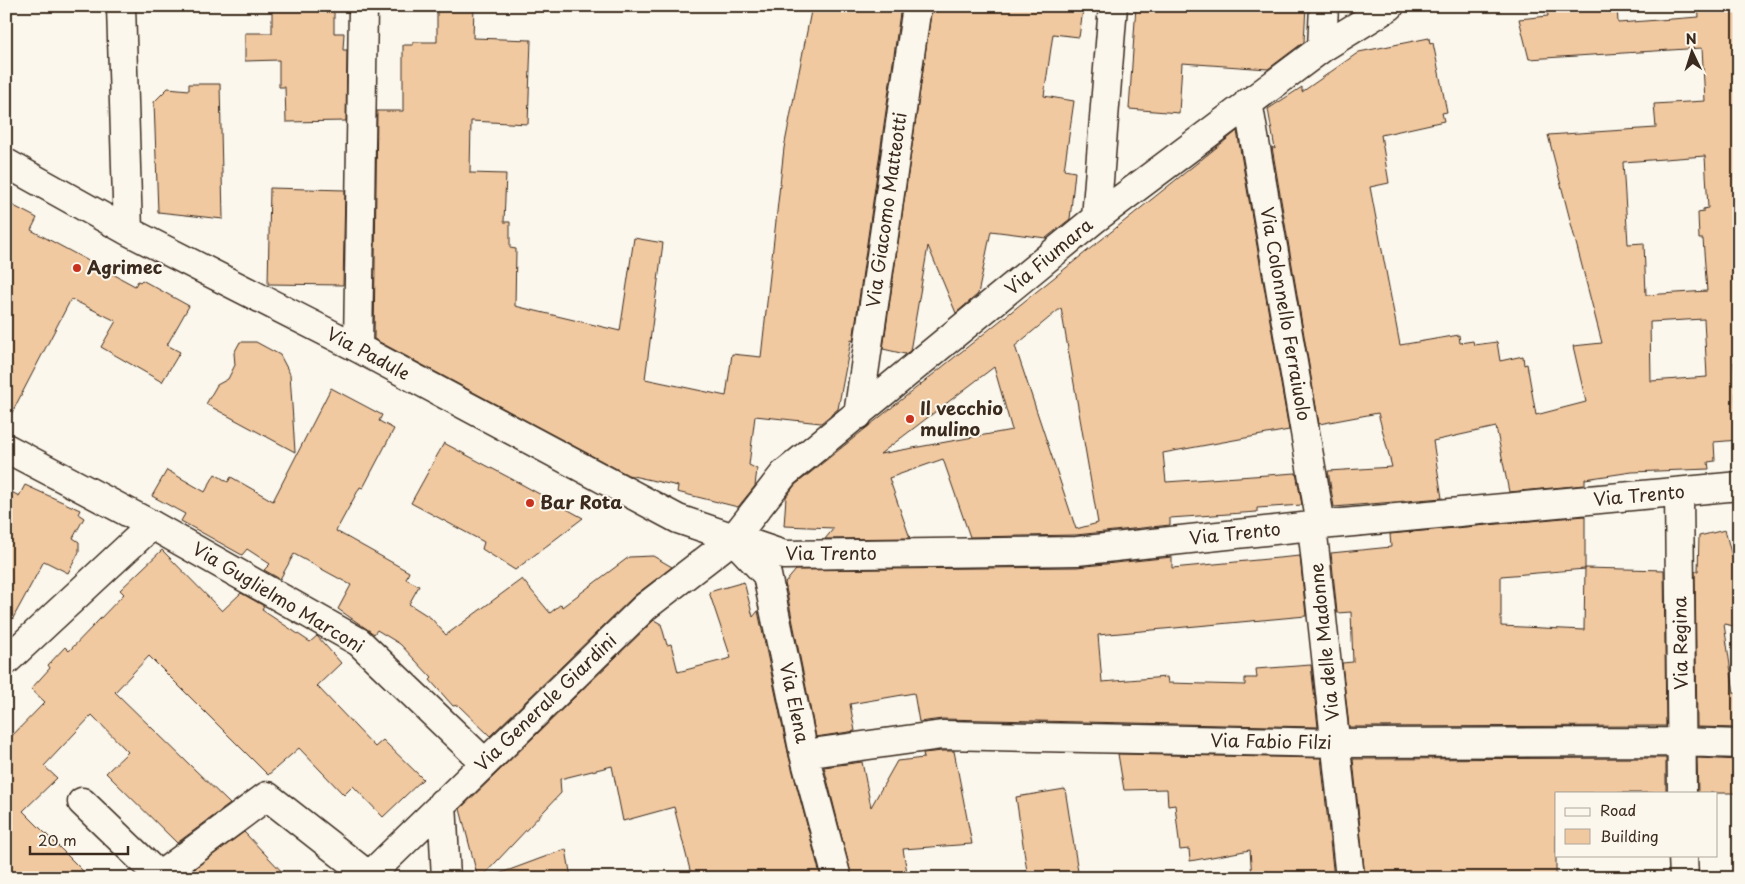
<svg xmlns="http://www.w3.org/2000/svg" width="1745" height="884" font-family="'Playpen Sans',sans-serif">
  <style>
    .building { fill: #f1c9a1; stroke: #3b2a1e; fill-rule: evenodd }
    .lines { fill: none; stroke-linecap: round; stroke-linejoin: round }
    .minor-casing { stroke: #3b2a1e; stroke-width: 31 }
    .minor { stroke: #fbf7ec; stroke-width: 28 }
    .poi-dot { fill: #c8321e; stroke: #fbf7ec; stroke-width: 2 }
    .labels { text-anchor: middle; stroke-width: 4; stroke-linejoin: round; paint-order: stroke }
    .street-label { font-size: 18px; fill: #3b2a1e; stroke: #fbf7ec }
    .poi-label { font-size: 18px; font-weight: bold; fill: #3b2a1e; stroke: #fbf7ec; text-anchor: start }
  </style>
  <rect width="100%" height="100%" fill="#fbf7ec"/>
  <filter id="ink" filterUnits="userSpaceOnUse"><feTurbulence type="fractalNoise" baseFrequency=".02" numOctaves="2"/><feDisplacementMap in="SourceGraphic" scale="10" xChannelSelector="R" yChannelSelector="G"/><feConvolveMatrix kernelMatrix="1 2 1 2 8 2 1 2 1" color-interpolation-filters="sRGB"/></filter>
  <g filter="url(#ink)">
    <!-- building -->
    <path class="building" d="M 272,6 L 334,6 L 334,33 L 344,33 L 343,50 L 347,50 L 346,121 L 286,122 L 285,87 L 279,87 L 279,60 L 245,61 L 245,33 L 272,33 Z
      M 437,6 L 474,6 L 473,38 L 531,40 L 528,124 L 471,121 L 470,173 L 506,174 L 504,222 L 510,222 L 510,248 L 516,249 L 515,306 L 620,331 L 634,238 L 663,243 L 645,379 L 726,396 L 732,354 L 761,357 L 784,148 L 812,6 L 901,6 L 853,341 L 851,340 L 838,409 L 821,423 L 755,416 L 749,465 L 757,469 L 755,486 L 738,507 L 677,492 L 678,486 L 628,475 L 374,339 L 377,111 L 403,111 L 403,45 L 413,45 L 413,42 L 437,42 Z
      M 932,6 L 1053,6 L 1083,10 L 1079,37 L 1053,34 L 1044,96 L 1074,101 L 1064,170 L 1075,172 L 1070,219 L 1046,238 L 991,231 L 978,294 L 956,313 L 928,246 L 910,351 L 905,354 L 883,349 Z
      M 1136,6 L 1306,6 L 1304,42 L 1268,69 L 1182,63 L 1179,113 L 1129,109 Z
      M 1547,6 L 1617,6 L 1618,23 L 1699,17 L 1698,6 L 1739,6 L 1739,361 L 1734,362 L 1738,440 L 1714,442 L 1715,461 L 1708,462 L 1709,469 L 1632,472 L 1585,479 L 1585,485 L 1509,492 L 1496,427 L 1433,441 L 1442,498 L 1334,507 L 1328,471 L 1392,467 L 1378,413 L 1319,424 L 1272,147 L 1275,149 L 1268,109 L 1302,87 L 1302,92 L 1359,52 L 1429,38 L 1430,44 L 1433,43 L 1447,112 L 1442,113 L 1444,121 L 1381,135 L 1389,183 L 1370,187 L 1400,345 L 1459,335 L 1460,343 L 1473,341 L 1474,345 L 1497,342 L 1500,361 L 1523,356 L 1524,365 L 1527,364 L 1536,415 L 1586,402 L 1573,346 L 1602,343 L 1548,135 L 1656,128 L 1654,104 L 1705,101 L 1702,48 L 1529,59 L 1519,19 L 1548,16 ZM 1705,156 L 1708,208 L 1703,209 L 1703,212 L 1698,213 L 1699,239 L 1703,239 L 1707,291 L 1646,295 L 1644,243 L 1628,244 L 1623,162 ZM 1704,319 L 1707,377 L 1651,381 L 1650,322 Z
      M 189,84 L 220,84 L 223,219 L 158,212 L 154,102 L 168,88 L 189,90 Z
      M 1237,131 L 1289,430 L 1163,453 L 1166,482 L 1296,473 L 1302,505 L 1257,508 L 1257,512 L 1170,518 L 1170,525 L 1076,535 L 970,537 L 943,459 L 889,478 L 910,538 L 825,539 L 834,528 L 784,526 L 786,497 L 795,485 ZM 1061,308 L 1098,523 L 1076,529 L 1015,346 ZM 994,367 L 1012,430 L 880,454 Z
      M 270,188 L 345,190 L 343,285 L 268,284 Z
      M 6,202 L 37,218 L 31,230 L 135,286 L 138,281 L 140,282 L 142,280 L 189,306 L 167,345 L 180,352 L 162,382 L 101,347 L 116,321 L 71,299 L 6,424 Z
      M 240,342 L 256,342 L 280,355 L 290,374 L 295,452 L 206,404 L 217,385 L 228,379 L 235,365 L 234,353 Z
      M 331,388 L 382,415 L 379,421 L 394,429 L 363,488 L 360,487 L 336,531 L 409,572 L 406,579 L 419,586 L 409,604 L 431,618 L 446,635 L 522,579 L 550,613 L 561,604 L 562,607 L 629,557 L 653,556 L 672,567 L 634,596 L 490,736 L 458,705 L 453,706 L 430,680 L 432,678 L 400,644 L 377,630 L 374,634 L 338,609 L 351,585 L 294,554 L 280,579 L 264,570 L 270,564 L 247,549 L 242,555 L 181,521 L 185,514 L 152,496 L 167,470 L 205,492 L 215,474 L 228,482 L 231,477 L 273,501 Z
      M 444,443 L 523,485 L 583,518 L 515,570 L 482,549 L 484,542 L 411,503 Z
      M 25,485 L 80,510 L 78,514 L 84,518 L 73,538 L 79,542 L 79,552 L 68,573 L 44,561 L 6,631 L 6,489 L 19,496 Z
      M 1585,516 L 1585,569 L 1501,576 L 1501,626 L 1584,630 L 1585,568 L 1664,570 L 1666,726 L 1349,727 L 1342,663 L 1353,662 L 1351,612 L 1337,613 L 1331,553 L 1391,547 L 1390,534 Z
      M 1725,530 L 1734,564 L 1739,562 L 1739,627 L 1724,624 L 1734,693 L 1739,694 L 1739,728 L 1697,727 L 1695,571 L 1698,571 L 1699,536 Z
      M 162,550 L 222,611 L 241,593 L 264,606 L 262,610 L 310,642 L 317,636 L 341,663 L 317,686 L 375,747 L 383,740 L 423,779 L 383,817 L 353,786 L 344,795 L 299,748 L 268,775 L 149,656 L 115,692 L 230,804 L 177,843 L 106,773 L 128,752 L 92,715 L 44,766 L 57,778 L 23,811 L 90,878 L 6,878 L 6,742 L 45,702 L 31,689 L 50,668 L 48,665 L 65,647 L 69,651 L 124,594 L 120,590 Z
      M 1300,556 L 1306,616 L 1098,635 L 1102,682 L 1167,677 L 1168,683 L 1245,685 L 1245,678 L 1257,678 L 1256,669 L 1311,665 L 1318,727 L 942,719 L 919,722 L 914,693 L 850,704 L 855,731 L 816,737 L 785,583 L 796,570 L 1077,567 L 1172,557 L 1172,568 Z
      M 744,582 L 753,617 L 758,611 L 789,757 L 821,878 L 692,878 L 674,807 L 623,821 L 612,766 L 560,779 L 561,793 L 481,878 L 478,878 L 460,809 L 654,620 L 661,624 L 667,645 L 671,644 L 678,672 L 731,658 L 709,592 Z
      M 943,751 L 954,751 L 972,844 L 903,849 L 908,878 L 852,878 L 824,767 L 862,762 L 871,807 L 897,761 L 924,758 L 923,753 Z
      M 1118,754 L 1321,758 L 1334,878 L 1252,878 L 1250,850 L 1190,861 L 1189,849 L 1180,850 L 1175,805 L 1168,806 L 1167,789 L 1124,790 Z
      M 1666,758 L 1666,793 L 1556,793 L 1556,878 L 1365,878 L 1353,759 Z
      M 1697,758 L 1739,760 L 1739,793 L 1698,793 Z
      M 1065,789 L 1079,878 L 1028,878 L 1016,797 Z
      M 244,832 L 288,878 L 186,878 L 198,866 Z
      M 566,849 L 571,878 L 496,878 L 496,875 Z"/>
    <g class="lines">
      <defs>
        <path id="minor" d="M 121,6 L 128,231
          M 1322,48 L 1324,6
          M 1248,102 L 1321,525
          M 6,163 L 128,231 L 358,348 L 678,519 L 784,555 L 1077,551 L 1321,525 L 1739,486
          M 1096,218 L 1113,6
          M 358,348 L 363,6
          M 858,415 L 917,6
          M 6,448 L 152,525 L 359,642 L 485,763
          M 1679,492 L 1682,793
          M 1312,526 L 1350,878
          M 736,542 L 767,575 L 804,754 L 837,878
          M 6,661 L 152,525
          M 804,754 L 942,735 L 1336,743 L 1681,742 L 1739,744
          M 82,802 L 161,878
          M 442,803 L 446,878
          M 1683,855 L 1684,878
          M 159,876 L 267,796 L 369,876
          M 367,878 L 645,607 L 733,539 L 784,474 L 1096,218 L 1322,48 L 1390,6"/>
      </defs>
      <!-- minor casing -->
      <use href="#minor" class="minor-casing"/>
      <!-- minor -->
      <use href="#minor" class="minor"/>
    </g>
  </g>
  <!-- markers -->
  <g class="poi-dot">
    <circle cx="77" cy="268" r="5"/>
    <circle cx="910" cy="419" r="5"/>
    <circle cx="530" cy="503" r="5"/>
  </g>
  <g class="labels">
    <!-- street labels -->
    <g class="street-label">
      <text transform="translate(887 210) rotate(-82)" y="6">Via Giacomo Matteotti</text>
      <text transform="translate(1049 257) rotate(-40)" y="6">Via Fiumara</text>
      <text transform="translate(1285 314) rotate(80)" y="6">Via Colonnello Ferraiuolo</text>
      <text transform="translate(368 354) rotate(28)" y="6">Via Padule</text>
      <text transform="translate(1639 496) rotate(-5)" y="6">Via Trento</text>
      <text transform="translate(1235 534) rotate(-6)" y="6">Via Trento</text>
      <text x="831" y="560">Via Trento</text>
      <text transform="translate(278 598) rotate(31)" y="6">Via Guglielmo Marconi</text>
      <text transform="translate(1325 642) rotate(-96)" y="6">Via delle Madonne</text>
      <text transform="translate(1681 643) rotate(-91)" y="6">Via Regina</text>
      <text transform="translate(546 703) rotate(-44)" y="6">Via Generale Giardini</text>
      <text transform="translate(794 703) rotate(78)" y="6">Via Elena</text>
      <text transform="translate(1271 742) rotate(1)" y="6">Via Fabio Filzi</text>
    </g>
    <!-- poi labels -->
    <g class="poi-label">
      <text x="87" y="274">Agrimec</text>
      <text x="920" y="415">Il vecchio<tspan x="920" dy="21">mulino</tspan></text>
      <text x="540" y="509">Bar Rota</text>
    </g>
  </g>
  <!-- margin -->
  <rect width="1745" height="884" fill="none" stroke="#fbf7ec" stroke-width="25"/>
  <rect x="12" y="12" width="1720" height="859" fill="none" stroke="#3b2a1e" stroke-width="2" filter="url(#ink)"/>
  <!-- legend -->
  <rect x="1555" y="792" width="162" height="65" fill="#fbf7ec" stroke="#aea59a"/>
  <rect x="1565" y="808" width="25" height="8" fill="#fbf7ec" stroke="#aea59a"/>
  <text x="1600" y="816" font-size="15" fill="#3b2a1e">Road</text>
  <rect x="1565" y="829" width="25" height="15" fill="#f1c9a1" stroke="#aea59a"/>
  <text x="1600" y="842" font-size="15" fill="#3b2a1e">Building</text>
  <!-- north arrow -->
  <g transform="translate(1692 52) rotate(356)" stroke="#fbf7ec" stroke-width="4" paint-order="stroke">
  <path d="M0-4L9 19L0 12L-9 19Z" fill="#3b2a1e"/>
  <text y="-8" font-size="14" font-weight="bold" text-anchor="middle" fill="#3b2a1e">N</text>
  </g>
  <!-- scale -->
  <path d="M30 846v8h98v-8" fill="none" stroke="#3b2a1e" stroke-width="2.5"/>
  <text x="38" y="846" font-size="15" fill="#3b2a1e" stroke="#fbf7ec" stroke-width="4" paint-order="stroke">20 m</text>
</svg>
